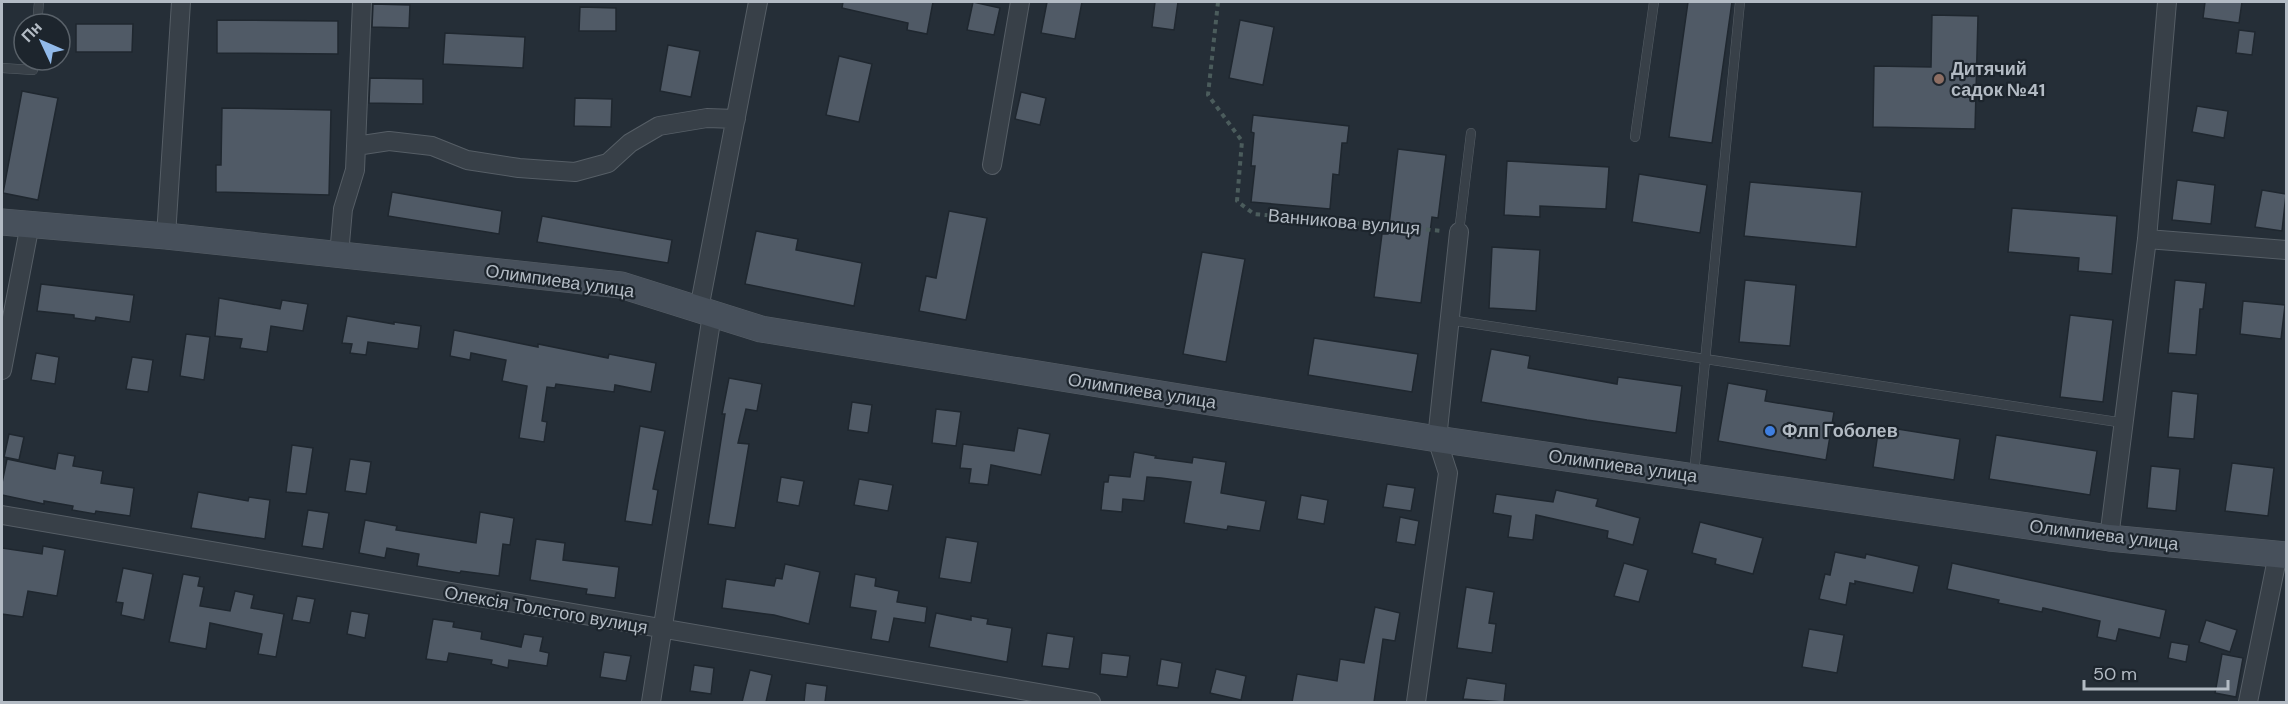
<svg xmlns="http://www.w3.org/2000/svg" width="2288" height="704" font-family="'DM Sans',sans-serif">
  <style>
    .building { fill: #505a66; stroke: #1f272f; stroke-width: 1.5 }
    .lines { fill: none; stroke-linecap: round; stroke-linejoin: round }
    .lane-casing { stroke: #565e66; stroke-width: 10 }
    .street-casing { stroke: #565e66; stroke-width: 20 }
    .secondary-casing { stroke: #565e66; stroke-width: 27 }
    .path { stroke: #4b5c5c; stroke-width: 4; stroke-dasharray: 4.5 4.5; stroke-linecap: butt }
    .lane { stroke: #384048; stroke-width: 9 }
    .street { stroke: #384048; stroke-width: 18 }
    .secondary { stroke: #47505b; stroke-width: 26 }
    .education-dot { fill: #8d6e63; stroke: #1d252d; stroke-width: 2 }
    .shop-dot { fill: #3f7fe0; stroke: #1d252d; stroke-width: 2 }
    .labels { text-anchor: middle; stroke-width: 4.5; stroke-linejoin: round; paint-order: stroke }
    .poi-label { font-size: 18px; font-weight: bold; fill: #b3bbc4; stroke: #1d252d; text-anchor: start }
    .street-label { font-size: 18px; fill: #b3bbc4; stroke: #1d252d }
  </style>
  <rect width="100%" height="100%" fill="#252e37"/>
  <!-- building -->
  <path class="building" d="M 843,2 L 933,2 L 927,34 L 907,30 L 908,23 L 842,8 Z
    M 973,2 L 1000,8 L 994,35 L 967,30 Z
    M 1047,2 L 1082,2 L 1075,39 L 1041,33 Z
    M 1155,2 L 1178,2 L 1174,30 L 1152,27 Z
    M 1688,2 L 1732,2 L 1712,143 L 1669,137 Z
    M 2205,2 L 2242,2 L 2239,23 L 2203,18 Z
    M 373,4 L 410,5 L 409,28 L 372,27 Z
    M 580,7 L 616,8 L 616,31 L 579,31 Z
    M 1932,15 L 1978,16 L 1975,129 L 1873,127 L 1874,66 L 1931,67 Z
    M 217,20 L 338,21 L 338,54 L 217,53 Z
    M 1240,20 L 1274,27 L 1263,85 L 1229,78 Z
    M 76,24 L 133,24 L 132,52 L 76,52 Z
    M 2239,30 L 2255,32 L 2252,55 L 2236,53 Z
    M 445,33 L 525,37 L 523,68 L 443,64 Z
    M 668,45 L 700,51 L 691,97 L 660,91 Z
    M 839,56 L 872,64 L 859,122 L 826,115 Z
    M 370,78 L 423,79 L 423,104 L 369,103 Z
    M 22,91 L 58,98 L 38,200 L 3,193 Z
    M 1021,92 L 1046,98 L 1040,125 L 1015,119 Z
    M 575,98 L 612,99 L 611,127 L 574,126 Z
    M 2197,106 L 2228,111 L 2224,138 L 2192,132 Z
    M 222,108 L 331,110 L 329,195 L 216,192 L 216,165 L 221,165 Z
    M 1253,115 L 1349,126 L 1347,143 L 1342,143 L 1339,175 L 1333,174 L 1330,209 L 1251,202 L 1255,166 L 1251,166 L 1254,133 L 1251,132 Z
    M 1398,149 L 1446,155 L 1438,218 L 1432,217 L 1421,303 L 1374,297 L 1382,234 L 1388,234 Z
    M 1507,161 L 1609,167 L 1606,209 L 1540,206 L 1540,217 L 1504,215 Z
    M 1639,174 L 1707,185 L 1700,233 L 1632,222 Z
    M 2177,180 L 2215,185 L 2211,224 L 2172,220 Z
    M 1750,182 L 1862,192 L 1856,247 L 1744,236 Z
    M 2262,190 L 2286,194 L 2282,231 L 2255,227 Z
    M 392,192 L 502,211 L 499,234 L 388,216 Z
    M 2012,208 L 2117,216 L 2112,274 L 2078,271 L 2079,258 L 2008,252 Z
    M 949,211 L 987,218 L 966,320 L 919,311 L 926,276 L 936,278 Z
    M 542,216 L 672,240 L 668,263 L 537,242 Z
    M 756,231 L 798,239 L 796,250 L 862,263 L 854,306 L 745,284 Z
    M 1492,247 L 1540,250 L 1536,311 L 1489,308 Z
    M 1202,252 L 1245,259 L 1226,362 L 1183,354 Z
    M 1745,280 L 1796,285 L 1790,346 L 1739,342 Z
    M 2175,280 L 2206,283 L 2203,309 L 2200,309 L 2196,355 L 2168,353 Z
    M 41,284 L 134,295 L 130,322 L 96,317 L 95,321 L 74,318 L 74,315 L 37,311 Z
    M 219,298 L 280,309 L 282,300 L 308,304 L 303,331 L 271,326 L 267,352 L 240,348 L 242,339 L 215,336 Z
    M 2243,301 L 2285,305 L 2281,339 L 2240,334 Z
    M 2070,315 L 2113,320 L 2103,402 L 2060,397 Z
    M 347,316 L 394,324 L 394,322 L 421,326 L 418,349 L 368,342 L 366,355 L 350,353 L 352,344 L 342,343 Z
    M 454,330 L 538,347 L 538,344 L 608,358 L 609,354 L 656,363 L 651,392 L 615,385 L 614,392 L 556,384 L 555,388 L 547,387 L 542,421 L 547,422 L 544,442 L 519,438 L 527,386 L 502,381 L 506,360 L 471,353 L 470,360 L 450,356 Z
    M 186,334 L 210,337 L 204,380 L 180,376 Z
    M 1314,338 L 1418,354 L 1412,392 L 1308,375 Z
    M 1491,349 L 1530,356 L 1528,368 L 1617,384 L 1618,377 L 1682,386 L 1676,433 L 1587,420 L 1481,402 Z
    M 36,353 L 59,357 L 55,384 L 31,380 Z
    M 132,357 L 153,360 L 148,392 L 126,389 Z
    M 729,378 L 762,384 L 757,411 L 746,409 L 738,443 L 749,444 L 735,528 L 708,524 L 725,414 L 722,414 Z
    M 1728,383 L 1767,390 L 1765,401 L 1834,412 L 1826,460 L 1718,441 Z
    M 2172,391 L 2198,394 L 2194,439 L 2168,437 Z
    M 852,402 L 872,405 L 868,433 L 848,430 Z
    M 936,409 L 961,412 L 956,446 L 932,443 Z
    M 640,426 L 665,431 L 653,489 L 658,490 L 652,525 L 625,521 Z
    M 1879,426 L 1960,439 L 1954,480 L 1873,467 Z
    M 1018,428 L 1050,434 L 1041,475 L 991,465 L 988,485 L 969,483 L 971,469 L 960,468 L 963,444 L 1014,451 Z
    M 9,434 L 24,437 L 19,460 L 4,457 Z
    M 1996,435 L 2097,451 L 2090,495 L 1989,479 Z
    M 292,445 L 313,448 L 306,494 L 286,492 Z
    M 1134,452 L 1156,456 L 1155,458 L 1192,463 L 1193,457 L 1226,462 L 1221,493 L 1266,501 L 1260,531 L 1228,526 L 1227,530 L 1184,523 L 1191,482 L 1161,478 L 1147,477 L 1144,501 L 1123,499 L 1122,512 L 1101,510 L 1104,482 L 1108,482 L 1109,475 L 1130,477 Z
    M 58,453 L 75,456 L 73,466 L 103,471 L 101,483 L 134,488 L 130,516 L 96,511 L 95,514 L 72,510 L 73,506 L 44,501 L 44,504 L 2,495 L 2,483 L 7,459 L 55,469 Z
    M 350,459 L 371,462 L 366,494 L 345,491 Z
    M 2232,463 L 2274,468 L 2268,516 L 2225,511 Z
    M 2151,466 L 2180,469 L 2176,511 L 2147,508 Z
    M 781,477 L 804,481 L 799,506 L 777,502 Z
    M 859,479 L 893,485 L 888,511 L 854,505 Z
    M 1387,484 L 1415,488 L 1411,511 L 1383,507 Z
    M 1556,490 L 1598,499 L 1596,506 L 1640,518 L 1633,545 L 1607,538 L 1608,531 L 1536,515 L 1533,540 L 1508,537 L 1511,516 L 1493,513 L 1496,494 L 1553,502 Z
    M 198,492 L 248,501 L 249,497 L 270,500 L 265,539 L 191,528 Z
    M 1301,495 L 1328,500 L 1324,524 L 1297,519 Z
    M 308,510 L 329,513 L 323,549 L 302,546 Z
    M 480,512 L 514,518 L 510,545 L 503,544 L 499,576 L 461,571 L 460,573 L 417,566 L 419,554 L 387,548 L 385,558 L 359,553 L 365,520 L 397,526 L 396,530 L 476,543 Z
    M 1400,517 L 1419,521 L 1415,545 L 1396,542 Z
    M 1700,522 L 1763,538 L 1753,574 L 1715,564 L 1716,559 L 1692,553 Z
    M 946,537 L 978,542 L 971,583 L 939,578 Z
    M 536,539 L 565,543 L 563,560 L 619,567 L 615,598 L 586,594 L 587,589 L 530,580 Z
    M 43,546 L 65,550 L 57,596 L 28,591 L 23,617 L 2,614 L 2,548 L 42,554 Z
    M 1835,552 L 1865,558 L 1866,554 L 1919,566 L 1913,593 L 1855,581 L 1855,584 L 1850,583 L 1846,605 L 1819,599 L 1825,574 L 1830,575 Z
    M 1624,563 L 1648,570 L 1639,602 L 1614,596 Z
    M 1952,563 L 2166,610 L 2160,638 L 2119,629 L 2116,641 L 2097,637 L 2100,621 L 2043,608 L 2042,612 L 1998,603 L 1999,600 L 1947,589 Z
    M 785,564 L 820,572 L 809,624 L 774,615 L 722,608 L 726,579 L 774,586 L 776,578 L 782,579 Z
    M 123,568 L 153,574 L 144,620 L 121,615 L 123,603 L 116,602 Z
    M 183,574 L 200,577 L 198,586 L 204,587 L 200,606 L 230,611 L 235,591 L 254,595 L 251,608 L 284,614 L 276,657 L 258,654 L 262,634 L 210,623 L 206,649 L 169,642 Z
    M 855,574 L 876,578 L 875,586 L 899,591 L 897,602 L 927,607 L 925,623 L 894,618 L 889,642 L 871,639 L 876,611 L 850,607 Z
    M 1466,587 L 1494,592 L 1489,623 L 1496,624 L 1492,653 L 1457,648 Z
    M 297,596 L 315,599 L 310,623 L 292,620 Z
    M 1375,607 L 1400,613 L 1395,641 L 1383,639 L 1374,702 L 1292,702 L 1297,674 L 1337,681 L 1340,659 L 1364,663 Z
    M 351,611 L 369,614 L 365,638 L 347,634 Z
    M 936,613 L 971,620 L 971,616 L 988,619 L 987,624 L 1012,628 L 1007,662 L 929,647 Z
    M 433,619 L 454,622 L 453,627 L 482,632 L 481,639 L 521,647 L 524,634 L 543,637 L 540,651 L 549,653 L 547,666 L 509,660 L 508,668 L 491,664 L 492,660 L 449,653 L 447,662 L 426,659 Z
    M 2206,620 L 2237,630 L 2230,652 L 2199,642 Z
    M 1809,629 L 1844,635 L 1837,673 L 1802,667 Z
    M 1047,633 L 1074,637 L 1069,669 L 1042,666 Z
    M 2171,642 L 2189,645 L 2186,662 L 2168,658 Z
    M 604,652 L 631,656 L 626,681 L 600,677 Z
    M 1102,653 L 1130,656 L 1127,677 L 1100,674 Z
    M 2222,654 L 2243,658 L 2236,697 L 2215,693 Z
    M 1161,659 L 1182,663 L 1178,688 L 1157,685 Z
    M 694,665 L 714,668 L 711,694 L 690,691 Z
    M 1216,669 L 1246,676 L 1241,700 L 1210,693 Z
    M 750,670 L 772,675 L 766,702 L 742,702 Z
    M 1467,678 L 1506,684 L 1504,702 L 1463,699 Z
    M 806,683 L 827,686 L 825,702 L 804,702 Z"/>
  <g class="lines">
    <defs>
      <path id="lane" d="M 37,24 L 39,2
        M 2,68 L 33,70 L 34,60
        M 1635,137 L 1654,2
        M 1459,232 L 1471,133
        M 1450,320 L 2124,423
        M 1694,474 L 1740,2"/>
      <path id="street" d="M 356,146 L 389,141 L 432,146 L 467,160 L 519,168 L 575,172 L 608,163 L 630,143 L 659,126 L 707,118 L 736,119
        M 992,165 L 1020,2
        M 166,236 L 181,2
        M 2147,239 L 2286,250
        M 339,255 L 343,209 L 355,170 L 362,2
        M 699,309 L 758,2
        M 2,370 L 30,224
        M 2,515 L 1091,702
        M 2109,538 L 2147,239 L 2167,2
        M 651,702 L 712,315
        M 1416,702 L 1448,473 L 1437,439 L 1459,232
        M 2248,702 L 2278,554"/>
      <path id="secondary" d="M 2,222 L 166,236 L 621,285 L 761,329 L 1437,439 L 2109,538 L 2286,555"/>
    </defs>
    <!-- lane casing -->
    <use href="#lane" class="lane-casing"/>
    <!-- street casing -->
    <use href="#street" class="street-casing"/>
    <!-- secondary casing -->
    <use href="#secondary" class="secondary-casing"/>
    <!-- path -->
    <path class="path" d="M 1218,2 L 1208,95 L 1242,141 L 1237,201 L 1254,214 L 1443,231"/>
    <!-- lane -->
    <use href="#lane" class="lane"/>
    <!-- street -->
    <use href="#street" class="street"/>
    <!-- secondary -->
    <use href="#secondary" class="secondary"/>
  </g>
  <!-- markers -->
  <circle class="education-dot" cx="1939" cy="79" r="6"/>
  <circle class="shop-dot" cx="1770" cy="431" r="6"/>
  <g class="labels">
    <!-- poi labels -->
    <g class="poi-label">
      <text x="1951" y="75">Дитячий<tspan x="1951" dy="21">садок №41</tspan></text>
      <text x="1782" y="437">Флп Гоболев</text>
    </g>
    <!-- street labels -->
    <g class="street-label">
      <text transform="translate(1344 222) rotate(5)" y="6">Ванникова вулиця</text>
      <text transform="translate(560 281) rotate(8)" y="6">Олимпиева улица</text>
      <text transform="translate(1142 391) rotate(9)" y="6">Олимпиева улица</text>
      <text transform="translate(1623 466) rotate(8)" y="6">Олимпиева улица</text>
      <text transform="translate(2104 535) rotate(7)" y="6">Олимпиева улица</text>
      <text transform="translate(546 610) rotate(10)" y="6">Олексія Толстого вулиця</text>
    </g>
  </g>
  <!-- border -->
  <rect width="2288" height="704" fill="none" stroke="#b3bbc4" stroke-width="6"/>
  <!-- north arrow -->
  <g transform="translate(42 42) rotate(314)"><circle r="28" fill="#1d252d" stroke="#596169" stroke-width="1.5"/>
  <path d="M0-4.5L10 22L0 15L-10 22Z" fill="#92baea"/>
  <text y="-9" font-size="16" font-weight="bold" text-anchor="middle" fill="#b3bbc4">Пн</text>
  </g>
  <!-- scale -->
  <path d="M2084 680v9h144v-9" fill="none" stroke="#b3bbc4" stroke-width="3"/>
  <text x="2093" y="680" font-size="18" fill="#b3bbc4" stroke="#1d252d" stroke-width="4.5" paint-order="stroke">50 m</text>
</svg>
